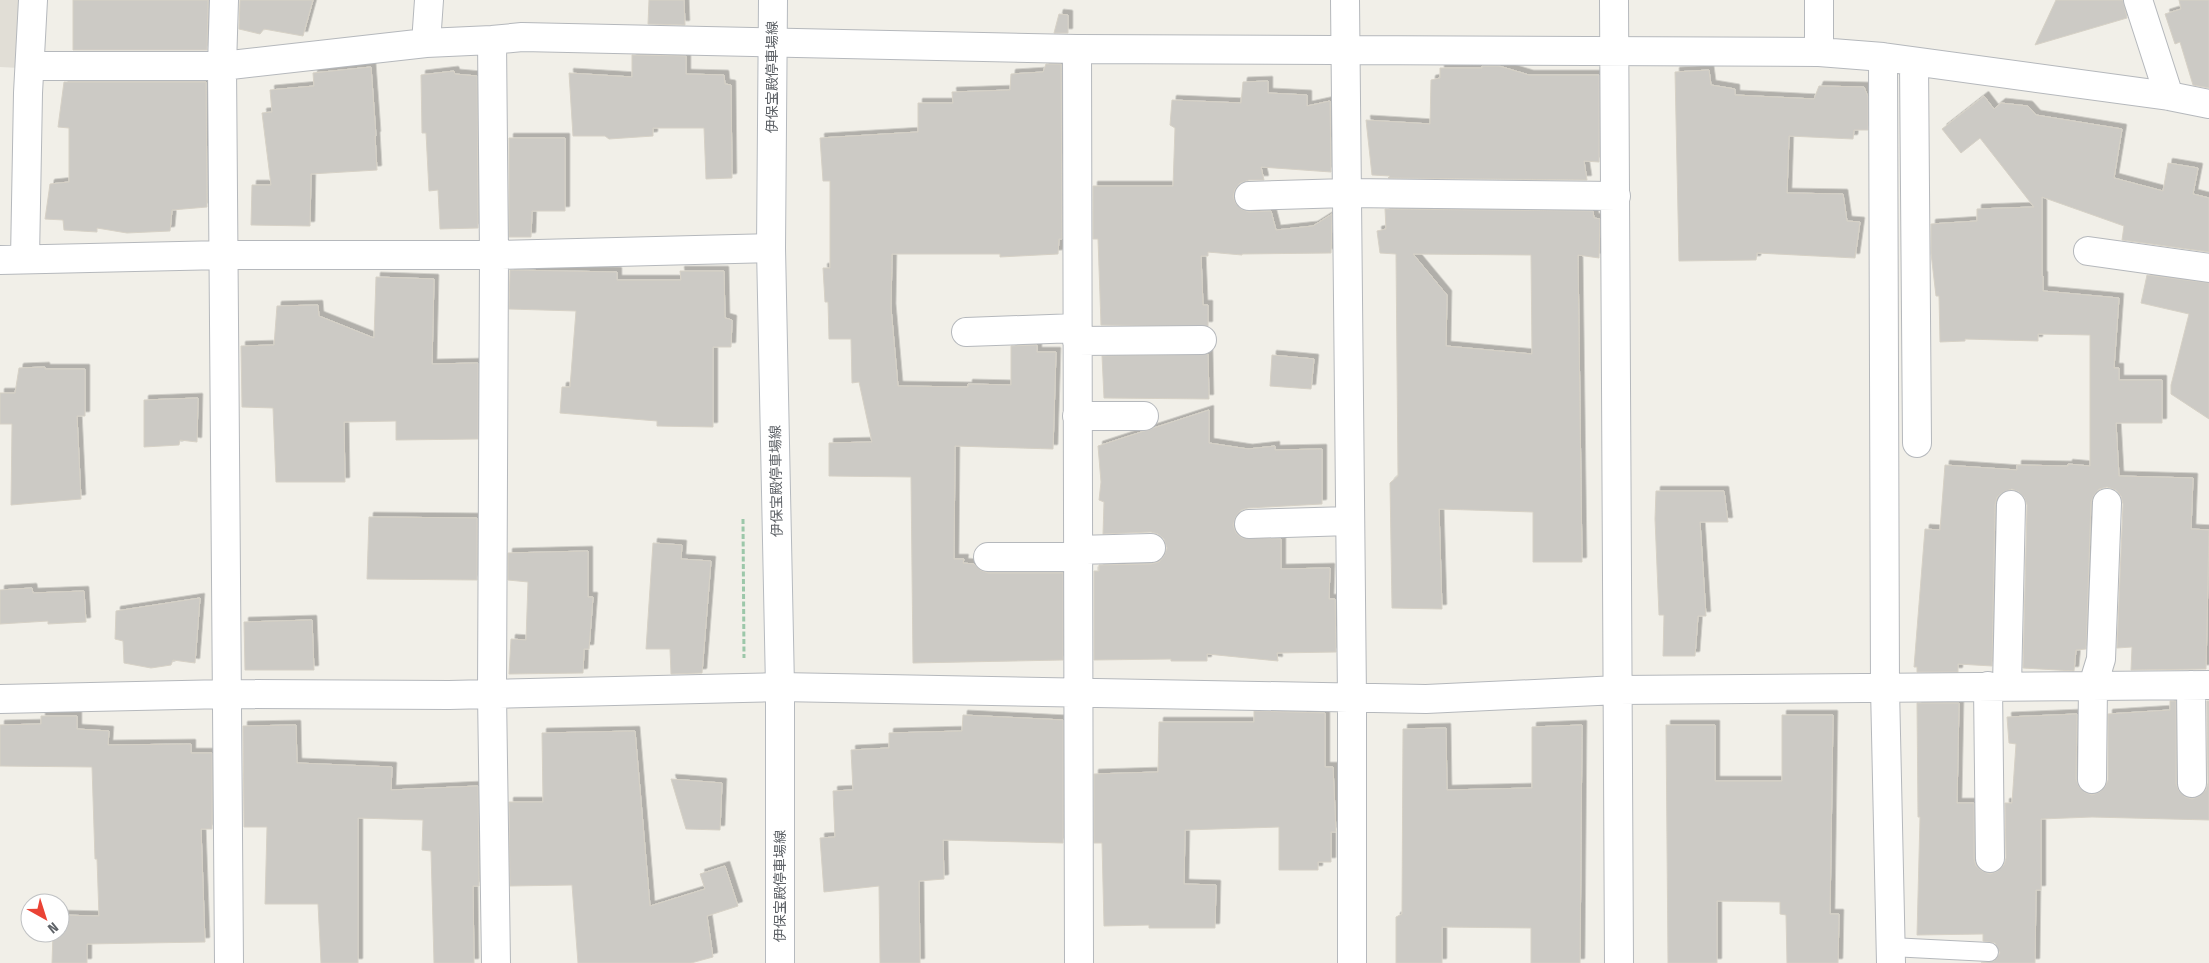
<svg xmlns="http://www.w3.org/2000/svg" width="2209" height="963" font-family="'Fira Sans Condensed','Noto Sans JP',sans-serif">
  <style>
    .education { fill: #e1ded6 }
    .building { fill: #cccac5; stroke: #d6d1c6; fill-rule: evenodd; filter: url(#shadow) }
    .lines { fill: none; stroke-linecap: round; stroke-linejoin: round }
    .lane-casing { stroke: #b5b8bc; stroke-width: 20 }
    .street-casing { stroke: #b5b8bc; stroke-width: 30 }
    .secondary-casing { stroke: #b6babf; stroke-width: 30 }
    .path { stroke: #9cc7a9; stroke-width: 3; stroke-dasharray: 5 2.5; stroke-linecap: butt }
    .lane { stroke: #fff; stroke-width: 18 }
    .street { stroke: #fff; stroke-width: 28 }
    .secondary { stroke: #fff; stroke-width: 28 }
    .labels { text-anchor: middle; stroke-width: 4; stroke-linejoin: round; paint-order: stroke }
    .street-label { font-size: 14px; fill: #5f6368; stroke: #fff }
  </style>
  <defs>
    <filter id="shadow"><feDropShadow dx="4.5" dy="-4.5" stdDeviation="0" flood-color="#0004"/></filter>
  </defs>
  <rect width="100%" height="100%" fill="#f1efe8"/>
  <!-- education -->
  <path class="education" d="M 0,0 L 27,0 L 20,68 L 0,67 Z"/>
  <!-- building -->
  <path class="building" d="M 73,0 L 208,0 L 207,50 L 73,50 Z
    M 240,0 L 313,0 L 303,36 L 264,29 L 260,34 L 239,29 Z
    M 649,0 L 684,0 L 685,25 L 648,24 Z
    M 2056,0 L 2123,0 L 2127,18 L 2035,45 Z
    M 2179,0 L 2209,0 L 2209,88 L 2193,85 L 2180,42 L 2175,44 L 2165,14 L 2181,9 Z
    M 1059,14 L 1068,15 L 1068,33 L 1054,33 Z
    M 632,55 L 686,56 L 686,74 L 724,75 L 725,84 L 731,85 L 732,178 L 706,179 L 704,128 L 653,128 L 653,136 L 609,139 L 605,136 L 573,136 L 569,73 L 632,77 Z
    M 1046,64 L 1061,64 L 1062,239 L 1059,239 L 1058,254 L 1000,257 L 1000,254 L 892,254 L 891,308 L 898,386 L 968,387 L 968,384 L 1011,385 L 1011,346 L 1037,345 L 1037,352 L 1056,352 L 1053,449 L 955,446 L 954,559 L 964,559 L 963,563 L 974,564 L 980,570 L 988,573 L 1063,573 L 1063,660 L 913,663 L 911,477 L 829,476 L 829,443 L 872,442 L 859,382 L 852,383 L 851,339 L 829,339 L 828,302 L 825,302 L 823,268 L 830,268 L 830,181 L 823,181 L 820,138 L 918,132 L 918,103 L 953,103 L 952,92 L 1010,90 L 1011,74 L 1043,72 Z
    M 1482,66 L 1499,66 L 1529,75 L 1599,75 L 1599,162 L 1584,161 L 1587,180 L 1388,178 L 1390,176 L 1372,175 L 1366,120 L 1430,124 L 1431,80 L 1440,78 L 1440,68 L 1482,68 Z
    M 371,67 L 376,136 L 375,136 L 377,170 L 311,174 L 310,226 L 251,225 L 252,185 L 271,185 L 262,113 L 272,112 L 270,90 L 314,86 L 313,73 Z
    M 1709,70 L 1711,85 L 1735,89 L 1735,95 L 1814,99 L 1819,86 L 1864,87 L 1868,97 L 1868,130 L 1854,130 L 1853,139 L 1789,136 L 1787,193 L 1843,194 L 1847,221 L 1860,222 L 1855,258 L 1757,253 L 1756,260 L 1679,261 L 1675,72 Z
    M 454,71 L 455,74 L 477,76 L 478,228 L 440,229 L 438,190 L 429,191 L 426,133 L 422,133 L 421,75 Z
    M 1268,81 L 1268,93 L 1307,95 L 1307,106 L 1330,101 L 1331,172 L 1261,167 L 1264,180 L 1249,180 L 1240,183 L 1235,189 L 1233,197 L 1236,204 L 1241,209 L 1249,212 L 1271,211 L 1276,230 L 1313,226 L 1332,214 L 1331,253 L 1242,254 L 1242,255 L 1208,252 L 1208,256 L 1201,256 L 1203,305 L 1208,305 L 1208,326 L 1101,325 L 1098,239 L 1093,239 L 1093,186 L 1173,186 L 1175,128 L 1170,125 L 1172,100 L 1241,103 L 1243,82 Z
    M 64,82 L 206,82 L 207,207 L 172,210 L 170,231 L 127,233 L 97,228 L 97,232 L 64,230 L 63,220 L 45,219 L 50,184 L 69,182 L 69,128 L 58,127 Z
    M 1984,96 L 1994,109 L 2001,103 L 2028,106 L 2036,115 L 2122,129 L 2114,178 L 2163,191 L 2168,163 L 2198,168 L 2193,194 L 2209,198 L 2209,252 L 2122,240 L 2124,226 L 2042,197 L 2042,276 L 2043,276 L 2043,291 L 2119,298 L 2114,368 L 2119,368 L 2119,380 L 2162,380 L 2162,423 L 2116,423 L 2119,476 L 2193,478 L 2191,529 L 2209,530 L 2206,669 L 2131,670 L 2132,647 L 2117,648 L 2123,504 L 2121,496 L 2116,490 L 2107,487 L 2099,489 L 2094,495 L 2091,502 L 2086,649 L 2076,650 L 2074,671 L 2023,668 L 2027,505 L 2024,497 L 2019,492 L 2012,489 L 2003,492 L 1997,497 L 1995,505 L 1992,666 L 1958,664 L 1958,672 L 1917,672 L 1917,667 L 1914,667 L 1925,529 L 1940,530 L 1945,465 L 2017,470 L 2017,465 L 2068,466 L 2068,464 L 2090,466 L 2090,335 L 2038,334 L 2038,341 L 1965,339 L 1965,341 L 1940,342 L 1939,296 L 1936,296 L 1931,253 L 1931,224 L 1977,221 L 1977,209 L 2034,207 L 1980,138 L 1961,153 L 1942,129 Z
    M 509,138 L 565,138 L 565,211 L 532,211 L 531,237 L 509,237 Z
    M 1385,209 L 1593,211 L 1594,218 L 1600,219 L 1599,258 L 1578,255 L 1582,562 L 1533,562 L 1533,512 L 1439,509 L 1442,609 L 1392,608 L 1390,483 L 1398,476 L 1396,254 L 1380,253 L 1377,231 L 1386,229 ZM 1413,254 L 1531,255 L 1532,354 L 1446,346 L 1447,295 Z
    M 510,270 L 617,272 L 617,280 L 681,280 L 680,271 L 724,271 L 725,318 L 732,320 L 731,347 L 713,347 L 713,427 L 657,426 L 657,421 L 560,413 L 562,387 L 570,387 L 576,311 L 509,309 Z
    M 2147,275 L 2209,283 L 2209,419 L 2171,394 L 2171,385 L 2189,314 L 2141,303 Z
    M 376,277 L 434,279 L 432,364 L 478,363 L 478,439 L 396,440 L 396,421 L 344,422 L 345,482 L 276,482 L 273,408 L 242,407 L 241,346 L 274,345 L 277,306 L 318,305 L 319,316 L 374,338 Z
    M 1208,354 L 1209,399 L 1104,398 L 1102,356 Z
    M 1272,355 L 1314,359 L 1311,389 L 1270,386 Z
    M 45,367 L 45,369 L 85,369 L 85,416 L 77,416 L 81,499 L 11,505 L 12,424 L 0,424 L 0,393 L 15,393 L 19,368 Z
    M 198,398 L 197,442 L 180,440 L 179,445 L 144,447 L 144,400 Z
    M 1209,410 L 1209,443 L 1248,449 L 1275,446 L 1275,450 L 1322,449 L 1322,504 L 1248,508 L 1241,510 L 1236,516 L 1233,525 L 1236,533 L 1242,538 L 1281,539 L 1281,569 L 1330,568 L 1329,599 L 1335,599 L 1336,652 L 1277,653 L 1278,661 L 1207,654 L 1207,661 L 1171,661 L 1171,659 L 1094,660 L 1094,571 L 1099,571 L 1099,565 L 1151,564 L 1159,562 L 1164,556 L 1167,548 L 1164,539 L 1158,534 L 1151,532 L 1103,534 L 1104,502 L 1099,500 L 1101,482 L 1098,446 Z
    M 1656,491 L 1724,491 L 1728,522 L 1700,522 L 1706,616 L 1698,616 L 1695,656 L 1663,656 L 1664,615 L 1659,615 L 1655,519 Z
    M 369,517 L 477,518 L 477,580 L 367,579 Z
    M 653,543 L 682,545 L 681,559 L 711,561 L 702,673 L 671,674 L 670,649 L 646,649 Z
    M 588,551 L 588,597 L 593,597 L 589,649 L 584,649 L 583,673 L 509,674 L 511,639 L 526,640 L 528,582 L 508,580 L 508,553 Z
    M 32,588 L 33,593 L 84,591 L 86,622 L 48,624 L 48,621 L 0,624 L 0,590 Z
    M 200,598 L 195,663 L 173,660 L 171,665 L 151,668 L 124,663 L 123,641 L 115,639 L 116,611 Z
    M 312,620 L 314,670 L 245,670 L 244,622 Z
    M 2170,701 L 2176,701 L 2176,784 L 2179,791 L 2185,797 L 2192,799 L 2200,796 L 2206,790 L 2208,783 L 2207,701 L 2209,701 L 2209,820 L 2092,817 L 2041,819 L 2041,890 L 2036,890 L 2035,963 L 1981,963 L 1994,961 L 2000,953 L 1995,943 L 1983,941 L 1983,934 L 1917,935 L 1920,817 L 1918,817 L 1917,703 L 1959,703 L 1957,803 L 1974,803 L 1974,859 L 1976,866 L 1982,871 L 1990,874 L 1998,871 L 2004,865 L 2006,858 L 2005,803 L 2012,803 L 2016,744 L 2009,743 L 2007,717 L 2077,714 L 2076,779 L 2079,787 L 2084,792 L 2092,795 L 2100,792 L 2105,787 L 2108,780 L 2108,714 L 2170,710 Z
    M 1254,711 L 1325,713 L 1325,767 L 1333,767 L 1336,832 L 1331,832 L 1331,862 L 1318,862 L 1318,870 L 1279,870 L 1279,827 L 1185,830 L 1184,884 L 1216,885 L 1215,928 L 1149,928 L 1149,925 L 1104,926 L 1102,843 L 1094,843 L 1094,774 L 1158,772 L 1159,722 L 1254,722 Z
    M 963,715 L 1063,720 L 1063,843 L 943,840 L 944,879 L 919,881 L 920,963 L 880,963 L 879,886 L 824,892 L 820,838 L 835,837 L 833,791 L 853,790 L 851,750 L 889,748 L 889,733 L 962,731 Z
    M 1782,715 L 1833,715 L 1830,914 L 1839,914 L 1838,963 L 1787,963 L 1786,915 L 1780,914 L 1780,902 L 1717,901 L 1717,963 L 1668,963 L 1666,725 L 1715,725 L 1715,781 L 1782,781 Z
    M 41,716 L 77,716 L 77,729 L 109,731 L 108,745 L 191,744 L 191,753 L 212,753 L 212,829 L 201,829 L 205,942 L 87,944 L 87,963 L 52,963 L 53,933 L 60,933 L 60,915 L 99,916 L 97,859 L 95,859 L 92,767 L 0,766 L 0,725 L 41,724 Z
    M 296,725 L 297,763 L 392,767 L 391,790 L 478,786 L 479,886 L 473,886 L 474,963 L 434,963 L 431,851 L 422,850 L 423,820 L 358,818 L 358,963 L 321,963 L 318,904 L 265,904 L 267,827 L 244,827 L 243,726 Z
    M 1582,725 L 1580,963 L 1531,963 L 1531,928 L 1442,927 L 1442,963 L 1396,963 L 1396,917 L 1402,914 L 1403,729 L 1446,728 L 1447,790 L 1532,788 L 1532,727 Z
    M 635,731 L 650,906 L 705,889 L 700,874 L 725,866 L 738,906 L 707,916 L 713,957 L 691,963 L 578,963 L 572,885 L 510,886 L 509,802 L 543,802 L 542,733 Z
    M 671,779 L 722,783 L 720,830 L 686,829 Z"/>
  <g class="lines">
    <defs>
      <path id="lane" d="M 1891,947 L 1989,952"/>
      <path id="street" d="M 224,0 L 222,66 L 229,963
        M 1345,0 L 1352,698 L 1352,963
        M 1614,0 L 1619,963
        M 1819,0 L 1819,52
        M 2138,0 L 2169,96
        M 492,40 L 494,255 L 492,694 L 496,963
        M 426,43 L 429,0
        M 1077,49 L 1079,963
        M 1883,57 L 1885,688 L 1891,963
        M 1914,62 L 1917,443
        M 30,66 L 222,66 L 426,43 L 492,40 L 522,37 L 1077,49 L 1819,52 L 1883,57 L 2169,96 L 2209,104
        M 1249,196 L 1347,193 L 1616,196
        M 2088,251 L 2209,268
        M 25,259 L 28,93 L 33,0
        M 0,260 L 224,255 L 494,255 L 771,248
        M 966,332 L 1077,328
        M 1077,341 L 1202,340
        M 1077,416 L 1144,416
        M 1249,524 L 1350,521
        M 1077,550 L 1151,548
        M 988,557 L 1077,557
        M 2191,685 L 2192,783
        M 1988,686 L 1990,858
        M 2007,686 L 2011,505
        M 0,699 L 227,694 L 449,695 L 780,687 L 1426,699 L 1618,690 L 2209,685
        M 2092,779 L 2093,685 L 2101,659 L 2107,503"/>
      <path id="secondary" d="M 773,0 L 771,248 L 780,687 L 780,963"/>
    </defs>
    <!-- lane casing -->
    <use href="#lane" class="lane-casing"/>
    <!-- street casing -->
    <use href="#street" class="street-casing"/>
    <!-- secondary casing -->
    <use href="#secondary" class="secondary-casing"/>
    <!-- path -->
    <path class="path" d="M 743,519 L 744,658"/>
    <!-- lane -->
    <use href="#lane" class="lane"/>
    <!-- street -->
    <use href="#street" class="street"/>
    <!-- secondary -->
    <use href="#secondary" class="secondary"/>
  </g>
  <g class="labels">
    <!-- street labels -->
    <g class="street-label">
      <text transform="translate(772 77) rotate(-90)" y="5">伊保宝殿停車場線</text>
      <text transform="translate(776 481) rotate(-91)" y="5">伊保宝殿停車場線</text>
      <text transform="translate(780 886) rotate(-90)" y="5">伊保宝殿停車場線</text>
    </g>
  </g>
  <!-- north arrow -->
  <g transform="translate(45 918) rotate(141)"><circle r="24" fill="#ffffff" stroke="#bfc1c3"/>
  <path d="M0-4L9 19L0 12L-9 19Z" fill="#ea4335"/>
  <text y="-8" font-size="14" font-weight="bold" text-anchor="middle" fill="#5f6368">N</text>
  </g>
</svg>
